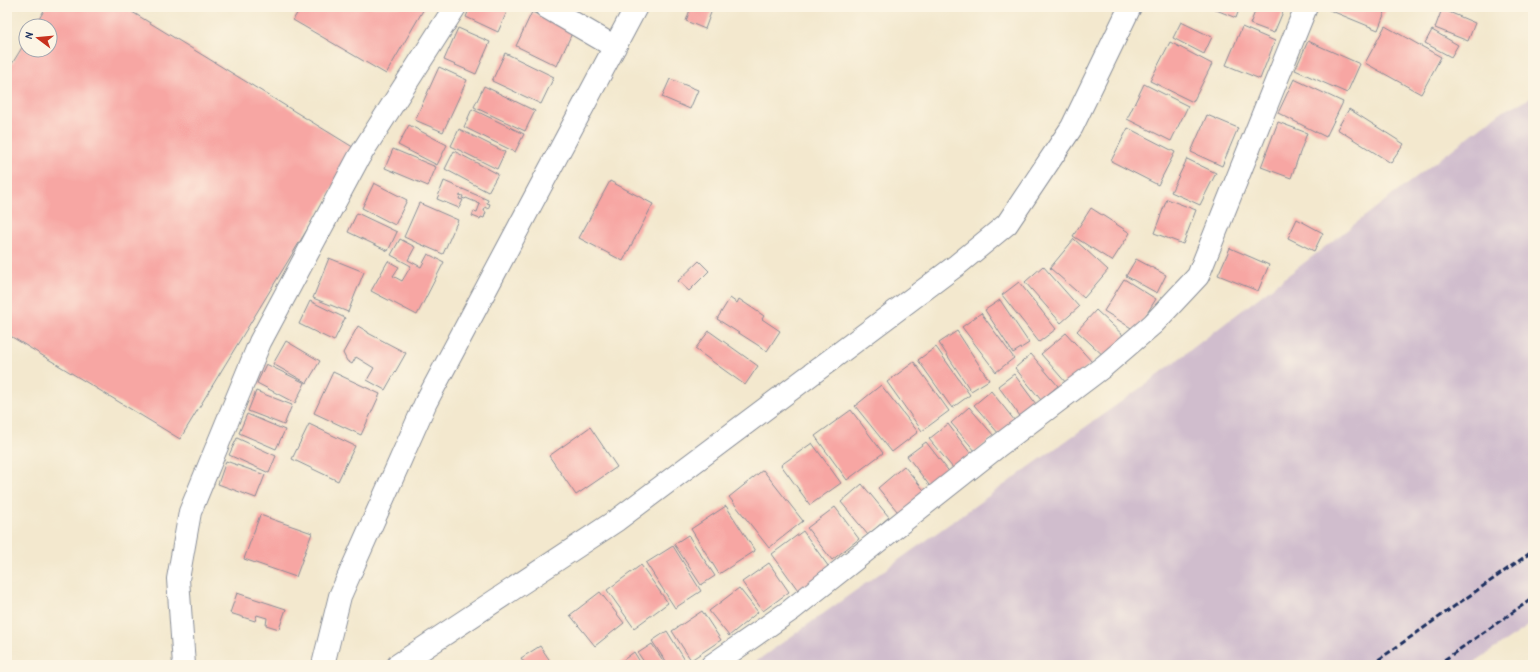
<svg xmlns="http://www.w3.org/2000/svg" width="1540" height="672" font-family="'Patrick Hand',sans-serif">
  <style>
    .industrial { fill: #d0bdcd }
    .building { fill: #f7a6a3 }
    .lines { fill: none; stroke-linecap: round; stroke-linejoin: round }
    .minor-casing { stroke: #878c96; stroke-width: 24 }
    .minor { stroke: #fff; stroke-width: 22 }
    .rail { stroke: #1b2f5e; stroke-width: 3; stroke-dasharray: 6 3; stroke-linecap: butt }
  </style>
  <rect width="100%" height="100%" fill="#fcf5e5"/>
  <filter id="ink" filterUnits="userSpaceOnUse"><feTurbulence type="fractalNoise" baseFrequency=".025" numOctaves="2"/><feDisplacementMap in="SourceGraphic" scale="8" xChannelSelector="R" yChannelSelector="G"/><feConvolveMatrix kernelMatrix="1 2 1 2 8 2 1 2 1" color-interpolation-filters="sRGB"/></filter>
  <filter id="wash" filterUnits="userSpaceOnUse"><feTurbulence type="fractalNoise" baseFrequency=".012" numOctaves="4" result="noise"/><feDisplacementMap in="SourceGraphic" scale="16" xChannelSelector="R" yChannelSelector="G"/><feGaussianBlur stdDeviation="0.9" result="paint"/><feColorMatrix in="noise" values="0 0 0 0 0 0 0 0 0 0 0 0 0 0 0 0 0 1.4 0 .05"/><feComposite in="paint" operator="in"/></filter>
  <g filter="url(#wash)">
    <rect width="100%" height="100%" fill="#f3e8ce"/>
    <!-- industrial -->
    <path class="industrial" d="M 1533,97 L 1533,623 L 1470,665 L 751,665 L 1146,384 L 1501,112 Z"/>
    <g id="blocks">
      <!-- building -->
      <path class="building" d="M 46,7 L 124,7 L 356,149 L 180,439 L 7,334 L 7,72 L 26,41 L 26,50 L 50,50 L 50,26 L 35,26 Z
        M 301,7 L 425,7 L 386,74 L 293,20 Z
        M 470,7 L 509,7 L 498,32 L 466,17 Z
        M 691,7 L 713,7 L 705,29 L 686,21 Z
        M 1209,7 L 1240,7 L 1236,18 Z
        M 1257,7 L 1285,7 L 1274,33 L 1250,24 Z
        M 1322,7 L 1387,7 L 1378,30 Z
        M 1442,9 L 1475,23 L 1468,41 L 1435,28 Z
        M 532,12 L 573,31 L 557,66 L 516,46 Z
        M 1181,22 L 1212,37 L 1204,54 L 1173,38 Z
        M 1385,26 L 1441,57 L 1421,94 L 1365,63 Z
        M 1242,27 L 1275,41 L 1260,79 L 1226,65 Z
        M 458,28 L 490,42 L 476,74 L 444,60 Z
        M 1432,30 L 1458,45 L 1451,57 L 1425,43 Z
        M 1308,41 L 1360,64 L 1347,93 L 1295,70 Z
        M 1170,42 L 1212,64 L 1193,102 L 1150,81 Z
        M 505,53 L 554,77 L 541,104 L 492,81 Z
        M 439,67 L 467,80 L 443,132 L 415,120 Z
        M 670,79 L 698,90 L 690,109 L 662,97 Z
        M 1294,79 L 1343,102 L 1326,137 L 1278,113 Z
        M 1144,84 L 1188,106 L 1171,141 L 1127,119 Z
        M 484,86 L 535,111 L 525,131 L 474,107 Z
        M 472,109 L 524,134 L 515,152 L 464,127 Z
        M 1349,109 L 1404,144 L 1391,163 L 1337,129 Z
        M 1207,115 L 1238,128 L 1222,166 L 1191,152 Z
        M 1278,122 L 1307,133 L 1291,178 L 1261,167 Z
        M 409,125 L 447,145 L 437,165 L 398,145 Z
        M 1128,128 L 1175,152 L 1158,185 L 1111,161 Z
        M 459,129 L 505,152 L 497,169 L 451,146 Z
        M 393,149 L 436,167 L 428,186 L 385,168 Z
        M 454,151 L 498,174 L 488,192 L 445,169 Z
        M 1187,159 L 1216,173 L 1200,205 L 1171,192 Z
        M 444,181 L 488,200 L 487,203 L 490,204 L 488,209 L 485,207 L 484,211 L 486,212 L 484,218 L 481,217 L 480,219 L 472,216 L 474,211 L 477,212 L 480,204 L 466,198 L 465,199 L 462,198 L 463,196 L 460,195 L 459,199 L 463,200 L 459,208 L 437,199 Z
        M 610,181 L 653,204 L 623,261 L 579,238 Z
        M 374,183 L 407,200 L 395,225 L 362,208 Z
        M 1167,199 L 1196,210 L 1183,244 L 1154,233 Z
        M 419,203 L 458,220 L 443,254 L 404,237 Z
        M 1091,208 L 1130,233 L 1112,261 L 1073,236 Z
        M 357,213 L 397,232 L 388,251 L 348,232 Z
        M 1297,219 L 1323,233 L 1314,251 L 1288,238 Z
        M 400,239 L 415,247 L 408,260 L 421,267 L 428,254 L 444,262 L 417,315 L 371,291 L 388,261 L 399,267 L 393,276 L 402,281 L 411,266 L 391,255 Z
        M 1074,239 L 1108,270 L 1084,298 L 1050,268 Z
        M 1230,248 L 1269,265 L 1258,291 L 1218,275 Z
        M 329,258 L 364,272 L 348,312 L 313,298 Z
        M 1136,259 L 1166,275 L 1157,293 L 1126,276 Z
        M 699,261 L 709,271 L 689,291 L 678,281 Z
        M 1043,266 L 1079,307 L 1061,323 L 1025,282 Z
        M 1124,279 L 1156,299 L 1136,331 L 1104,311 Z
        M 1019,282 L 1056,329 L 1039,342 L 1002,295 Z
        M 730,298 L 737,303 L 739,299 L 764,316 L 762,319 L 780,331 L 767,351 L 717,319 Z
        M 1000,300 L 1029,343 L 1013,353 L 985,310 Z
        M 310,301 L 345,318 L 334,341 L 299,324 Z
        M 1096,310 L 1125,337 L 1106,358 L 1077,331 Z
        M 981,313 L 1014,358 L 996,372 L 962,327 Z
        M 358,326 L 368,332 L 368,333 L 406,353 L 385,390 L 367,380 L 374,368 L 356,357 L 352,364 L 347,361 L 343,353 Z
        M 709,331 L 758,366 L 745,385 L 695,349 Z
        M 957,331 L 989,380 L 971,391 L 939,343 Z
        M 1066,333 L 1092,362 L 1067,384 L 1041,354 Z
        M 286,341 L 320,361 L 307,383 L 273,364 Z
        M 936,347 L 970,395 L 952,408 L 918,360 Z
        M 1031,354 L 1058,386 L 1041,400 L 1015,368 Z
        M 914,362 L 949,411 L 922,431 L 887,382 Z
        M 266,364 L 305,383 L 295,403 L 257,383 Z
        M 333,372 L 380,394 L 361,435 L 314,413 Z
        M 1014,374 L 1036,404 L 1020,416 L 998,386 Z
        M 881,385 L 918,432 L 892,452 L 855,406 Z
        M 256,391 L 292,405 L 284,425 L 248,411 Z
        M 991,391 L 1015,421 L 999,434 L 974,405 Z
        M 969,407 L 994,436 L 976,452 L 951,423 Z
        M 851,410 L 883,453 L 847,480 L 815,436 Z
        M 247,414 L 285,430 L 276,449 L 239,433 Z
        M 309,424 L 355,446 L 338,481 L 292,459 Z
        M 948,424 L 971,454 L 953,468 L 929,439 Z
        M 590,427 L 617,467 L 576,495 L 549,456 Z
        M 237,438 L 276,456 L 269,473 L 229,455 Z
        M 926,442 L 951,474 L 932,489 L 907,456 Z
        M 812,443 L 841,483 L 810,505 L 781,465 Z
        M 226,461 L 265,475 L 256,498 L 218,484 Z
        M 904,466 L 928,495 L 902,517 L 878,488 Z
        M 763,470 L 803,521 L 769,548 L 729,497 Z
        M 862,484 L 889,517 L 868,535 L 841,502 Z
        M 726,506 L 755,551 L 719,574 L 691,529 Z
        M 835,507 L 859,539 L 832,560 L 807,528 Z
        M 260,515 L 312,533 L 296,577 L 244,559 Z
        M 803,531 L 831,570 L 800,593 L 772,554 Z
        M 688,535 L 715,576 L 701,585 L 674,544 Z
        M 673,546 L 701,591 L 675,608 L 646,563 Z
        M 769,563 L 789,592 L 763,611 L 742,582 Z
        M 641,565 L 668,603 L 634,628 L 607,590 Z
        M 739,588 L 758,612 L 729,636 L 709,611 Z
        M 600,592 L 624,623 L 595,646 L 570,615 Z
        M 237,593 L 286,609 L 279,629 L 266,625 L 267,618 L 257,615 L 255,621 L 230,613 Z
        M 702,611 L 721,640 L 691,660 L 672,631 Z
        M 667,631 L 688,665 L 668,665 L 652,641 Z
        M 652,644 L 666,665 L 646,665 L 638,653 Z
        M 540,646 L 553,665 L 526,665 L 521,658 Z
        M 634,652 L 642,665 L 618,665 L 618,664 Z"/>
    </g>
  </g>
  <g filter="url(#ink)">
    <use href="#blocks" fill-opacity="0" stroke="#878c96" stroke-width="1"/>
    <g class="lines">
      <defs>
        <path id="minor" d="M 546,7 L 615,47
          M 184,665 L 178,579 L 190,512 L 260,342 L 359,157 L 455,7
          M 323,665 L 340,596 L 426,402 L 636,7
          M 398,665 L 617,520 L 957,265 L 1007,224 L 1072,127 L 1130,7
          M 712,665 L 791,610 L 997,447 L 1103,367 L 1153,324 L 1198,276 L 1306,7"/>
      </defs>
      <!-- minor casing -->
      <use href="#minor" class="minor-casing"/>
      <!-- minor -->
      <use href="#minor" class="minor"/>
      <!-- rail -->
      <path class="rail" d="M 1371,665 L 1533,551
        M 1437,665 L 1533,598"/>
    </g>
  </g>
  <!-- margin -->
  <rect width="1540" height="672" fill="none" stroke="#fcf5e5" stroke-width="24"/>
  <!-- north arrow -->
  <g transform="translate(38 38) rotate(286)"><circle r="19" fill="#fcf5e5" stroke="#a2a6af"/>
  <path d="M0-3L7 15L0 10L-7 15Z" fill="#c8321e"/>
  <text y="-6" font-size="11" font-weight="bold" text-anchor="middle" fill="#1b2f5e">N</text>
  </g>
</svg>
